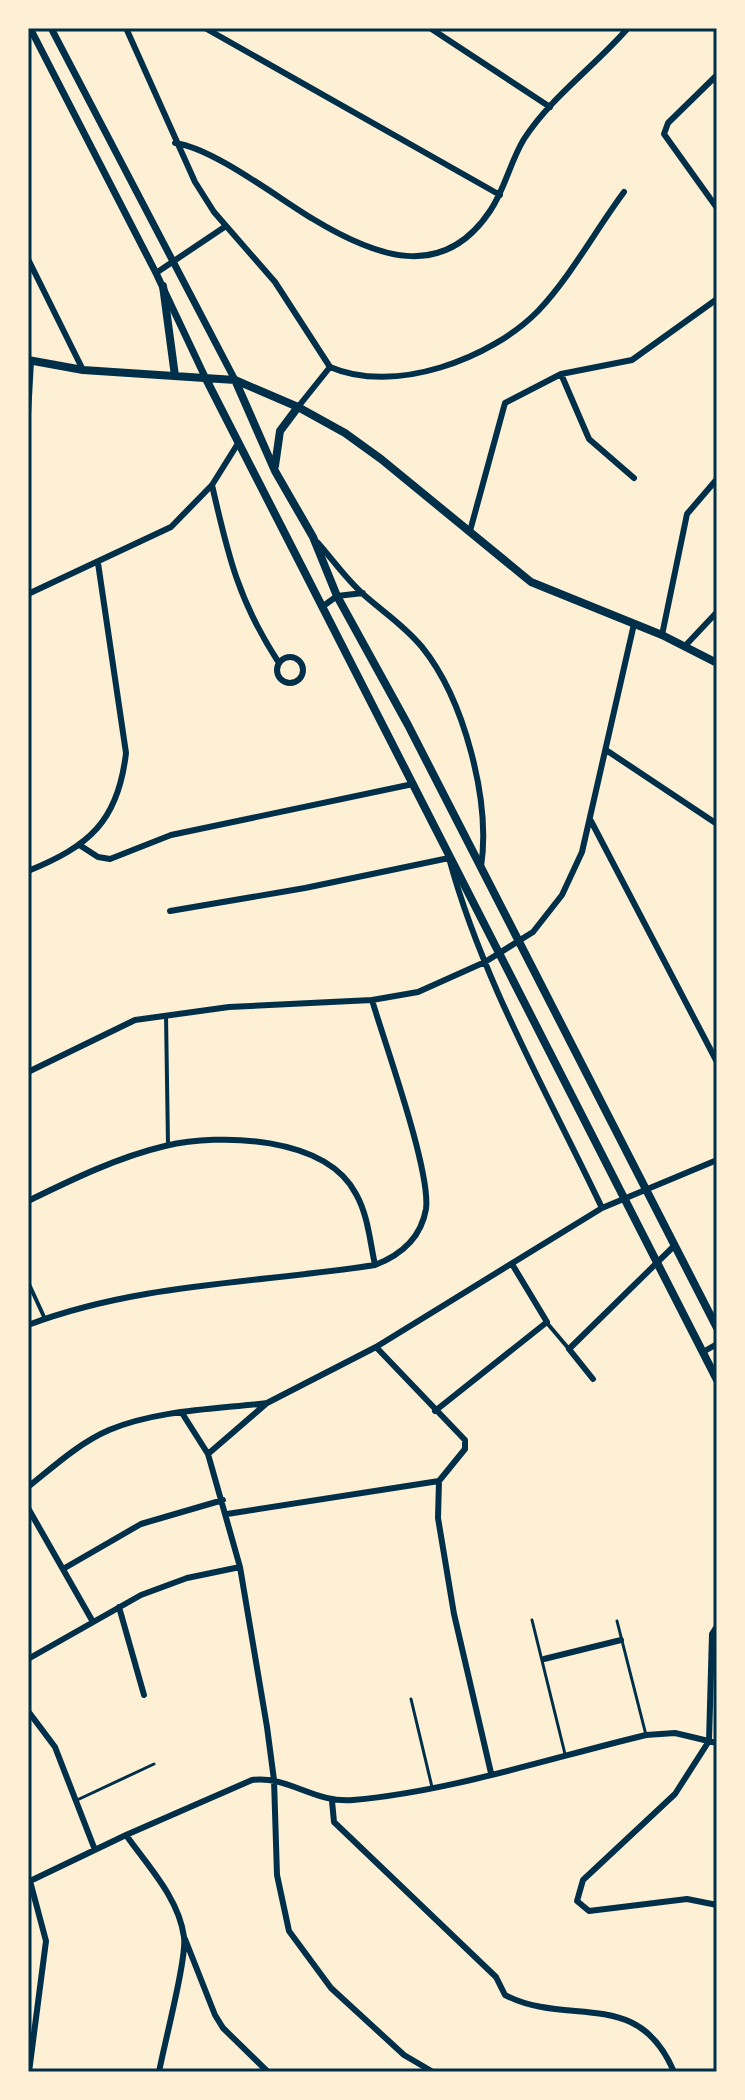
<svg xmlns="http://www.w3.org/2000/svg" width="745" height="2100" font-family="Raleway,sans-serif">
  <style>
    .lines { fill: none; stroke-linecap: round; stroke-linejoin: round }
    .service { stroke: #003049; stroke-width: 3 }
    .pedestrian { stroke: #003049; stroke-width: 4 }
    .minor { stroke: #003049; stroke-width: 6 }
    .tertiary { stroke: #003049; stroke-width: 7 }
    .secondary { stroke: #003049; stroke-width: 8 }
    .neatline { fill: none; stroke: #003049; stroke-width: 3 }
  </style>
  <rect width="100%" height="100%" fill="#fdf0d5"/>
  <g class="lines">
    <!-- service -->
    <path class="service" d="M 532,1620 L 565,1754
      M 617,1621 L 646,1735
      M 411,1699 L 432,1787
      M 75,1801 L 154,1764"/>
    <!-- pedestrian -->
    <path class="pedestrian" d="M 166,1015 L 168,1145
      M 28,1282 L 45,1319
      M 547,1323 L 569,1349"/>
    <!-- minor -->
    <path class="minor" d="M 126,28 L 195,182 L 214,212 L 275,282 L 330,367
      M 205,28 L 500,195
      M 430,28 L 550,107
      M 717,75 L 668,123 L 664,134 L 717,208
      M 175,143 C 213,148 278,198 313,219 C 374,256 442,283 490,211 C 505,189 510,162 524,139 C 551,97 595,66 628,28
      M 28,259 L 83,370
      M 156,273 L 226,226
      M 330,367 C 394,395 491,359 538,311 C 571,276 595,231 624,192
      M 561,374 L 589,439 L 634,478
      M 298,407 L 330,367
      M 28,415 L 31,361
      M 212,485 C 228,556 239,602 279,663
      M 470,531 L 505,403 L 561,374 L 632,360 L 717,299
      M 318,543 C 333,560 346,579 363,594 C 383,612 404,625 422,647 C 464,699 491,801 481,867
      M 28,594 L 171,527 L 212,485 L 237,445
      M 322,607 L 337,596 L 363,593
      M 662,635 L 687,514 L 717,479
      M 685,646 L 717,612
      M277 670a13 13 0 1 1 26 0a13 13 0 1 1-26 0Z
      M 606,750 L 717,824
      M 591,821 L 717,1062
      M 81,846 L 98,857 L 110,859 L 171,835 L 413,784
      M 28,871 C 89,846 118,822 126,753 L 98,563
      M 170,911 L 305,888 L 449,858 C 482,980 548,1094 602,1208
      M 28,1072 L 135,1020 L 229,1007 L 372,1000 L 418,992 L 485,962 L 533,932 L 562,895 L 582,852 L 634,624
      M 28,1201 C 71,1180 118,1157 165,1146 C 220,1133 326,1136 356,1194 C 368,1215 370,1242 375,1265
      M 28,1325 C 139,1283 259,1283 375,1265 C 401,1255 421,1238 426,1209 C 431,1171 385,1044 372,1000
      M 703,1352 L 717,1344
      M 593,1379 L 569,1349 L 674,1246
      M 435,1411 L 547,1322 L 512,1264
      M 182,1413 L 208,1454 L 240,1567 L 267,1727 L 274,1780 L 277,1875 L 289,1931 L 331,1988 L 404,2055 L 433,2072
      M 208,1454 L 267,1403 L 376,1347 L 602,1208 L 717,1160
      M 439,1481 L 438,1518 L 454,1614 L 491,1773
      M 28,1487 C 53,1467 79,1443 109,1430 C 157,1410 216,1409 267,1403
      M 28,1508 L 93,1622
      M 227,1514 L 439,1481 L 465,1449 L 465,1440 L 376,1347
      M 63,1569 L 141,1524 L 223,1500
      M 119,1607 L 144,1695
      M 717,1626 L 712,1634 L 709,1741 L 675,1794 L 583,1880 L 577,1901 L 589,1911 L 687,1899 L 717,1905
      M 28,1659 L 141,1595 L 187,1578 L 240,1567
      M 544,1659 L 621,1640
      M 28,1711 L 55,1747 L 95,1850
      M 332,1801 L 334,1822 L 496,1977 L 505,1995 C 569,2028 638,1986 674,2072
      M 126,1835 C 147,1865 179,1898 184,1937 C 187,1958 164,2045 159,2072
      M 28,1882 L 126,1835 L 252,1780 C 287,1775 316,1804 353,1800 C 452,1791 550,1758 646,1735 L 675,1733 L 717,1743
      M 185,1939 L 215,2015 L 223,2028 L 268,2072
      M 29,2072 L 46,1941 L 30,1881"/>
    <!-- tertiary -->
    <path class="tertiary" d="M 30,28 L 156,273 L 206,379
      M 51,28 L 235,380"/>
    <!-- secondary -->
    <path class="secondary" d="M 163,286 L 175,376
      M 28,360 L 83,370 L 235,380 L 298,407 L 345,433 L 381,459 L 531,582 L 662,635 L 717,663
      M 206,379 L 717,1380
      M 235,380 L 275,471 L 313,537 L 337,596 L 408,725 L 717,1328
      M 275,466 L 280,431 L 298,407"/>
  </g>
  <!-- border -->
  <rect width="745" height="2100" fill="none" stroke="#fdf0d5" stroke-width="60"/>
  <rect x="30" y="30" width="685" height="2040" class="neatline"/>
</svg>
